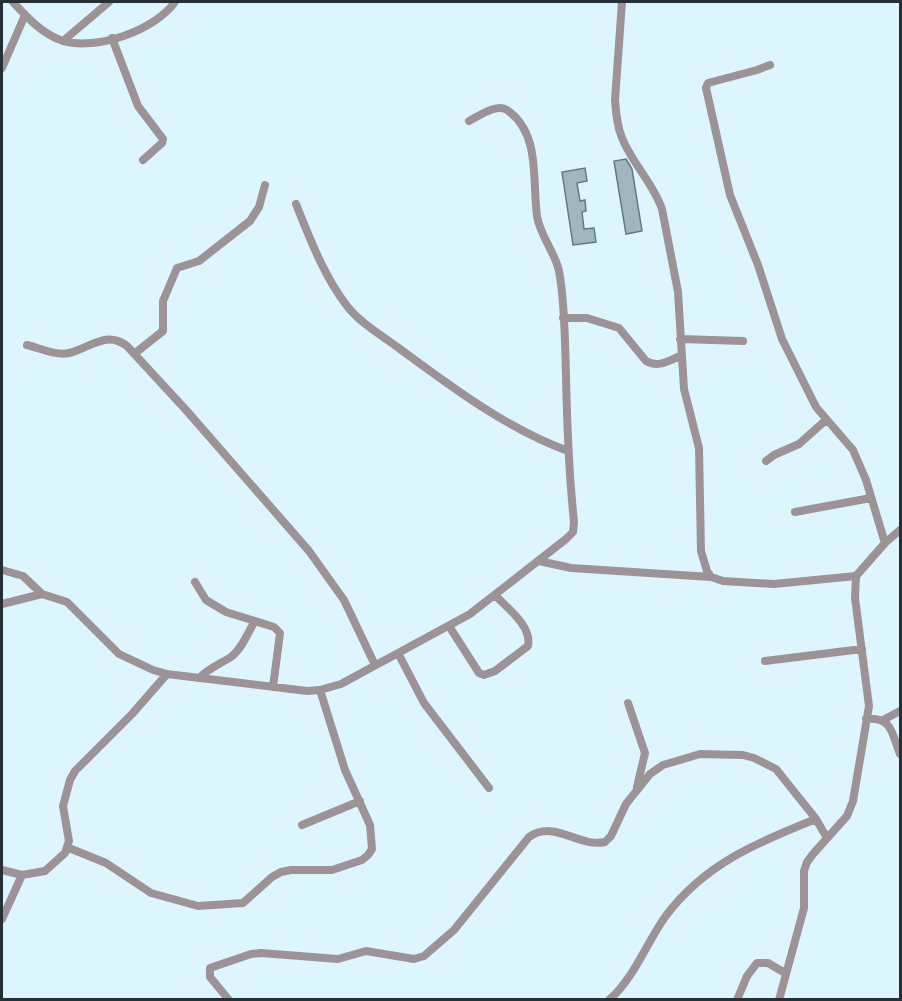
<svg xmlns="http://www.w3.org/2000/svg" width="902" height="1001" font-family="'DejaVu Sans',sans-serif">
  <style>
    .building { fill: #9fb6be; stroke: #647a82; stroke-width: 1.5 }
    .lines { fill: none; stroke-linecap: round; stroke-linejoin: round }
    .minor { stroke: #9d9397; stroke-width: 8 }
  </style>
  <rect width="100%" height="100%" fill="#ddf6fe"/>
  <!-- building -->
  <path class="building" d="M 626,159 L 632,169 L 642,231 L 626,234 L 614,161 Z
    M 585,168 L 587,181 L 577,183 L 580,201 L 585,200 L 586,211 L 582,212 L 584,229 L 594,228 L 596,242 L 573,245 L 562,172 Z"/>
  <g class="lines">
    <!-- minor -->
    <path class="minor" d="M 13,2 C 28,18 42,34 63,41 C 97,51 155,30 175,2
      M 622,2 L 615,100 C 616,113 617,126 622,138 C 632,163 653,183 662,209 L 678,292 L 684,389 L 699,448 L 701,551 L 707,571 L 711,577 L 723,581 L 774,584 L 856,576
      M 112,38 L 138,106 L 163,139 L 162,143 L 143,160
      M 63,41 L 109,2
      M 770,65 L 757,70 L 708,83 L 706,88 L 730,195 L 758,265 L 782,339 L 816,407 L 853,450 L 866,480 L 885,543
      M 2,68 L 25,15
      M 296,204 C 310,239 324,276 347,306 C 361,324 383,336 400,349 C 453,388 506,428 568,451
      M 563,318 L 587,318 L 619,328 L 646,361 C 658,368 668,361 680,356
      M 680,339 L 743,341
      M 27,345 C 39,348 56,356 69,353 C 90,348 106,330 127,346 L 186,410 L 309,551 L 344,600 L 375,665
      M 134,354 L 163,331 L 163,301 L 177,268 L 199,261 L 250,221 L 259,207 L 265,185
      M 766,461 L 774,455 L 799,444 L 826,420
      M 795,512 L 871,498
      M 539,561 L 571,568 L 711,577
      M 2,570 L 23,576 L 42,594
      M 195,582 L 206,600 L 226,612 L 274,627 L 280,633 L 273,687
      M 2,604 L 42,594 L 67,602 L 119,654 L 153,670 L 167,674 L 307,691 L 320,690 L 341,684 L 470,614 L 566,539 L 573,532 L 574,522 C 569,474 567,425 566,376 C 565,344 565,302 559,271 C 555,252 540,236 537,216 C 532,181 541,133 507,110 C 497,103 479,116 469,121
      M 449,626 L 479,673 L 484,675 L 495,671 L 528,646 C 532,626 508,609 495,595
      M 398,653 L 424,703 L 489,788
      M 765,661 L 862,649
      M 199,678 C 209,668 220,664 231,657 C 242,649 248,632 255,621
      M 628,703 L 645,753 L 637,787
      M 866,719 C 892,716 892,734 900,754
      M 883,720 L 900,711
      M 302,825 L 360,801
      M 69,848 L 106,863 L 151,893 L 198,906 L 243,903 L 272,877 L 281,872 L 291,870 L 332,870 L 362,860 L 368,855 L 372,849 L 370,825 L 345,770 L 320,690
      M 2,870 L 22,875 L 45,871 L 65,853 L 69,841 L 63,806 L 70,780 L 75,771 L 132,714 L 167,674
      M 2,919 L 22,875
      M 229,1000 L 210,977 L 210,968 L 251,954 L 261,953 L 338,959 L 366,951 L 414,959 L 424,956 L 454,930 L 529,837 C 554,819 579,848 605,842 L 611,836 L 626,804 L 650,774 L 663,765 L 700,754 L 743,755 L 754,758 L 776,769 L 816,819 L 827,838
      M 609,1000 C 634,978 646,944 665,917 C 704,864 758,842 816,819
      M 737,1000 L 747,976 L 757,963 L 768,963 L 785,973
      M 779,1000 L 804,908 L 804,871 L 807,862 L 813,854 L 847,816 L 853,801 L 869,706 L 855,598 L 856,576 L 885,543 L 900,530"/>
  </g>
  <!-- border -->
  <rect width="902" height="1001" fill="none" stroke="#262f33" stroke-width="6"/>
</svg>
